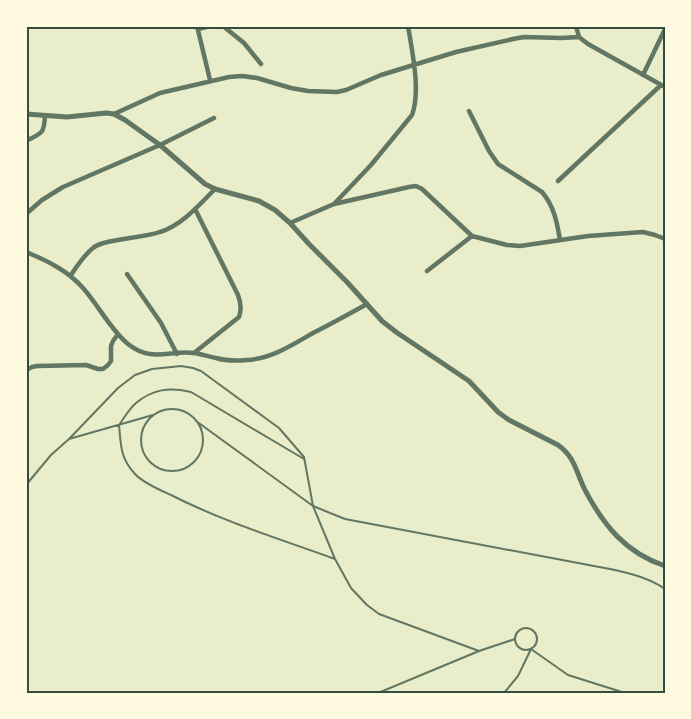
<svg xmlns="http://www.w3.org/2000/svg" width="691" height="719" font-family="'Fira Sans Condensed',sans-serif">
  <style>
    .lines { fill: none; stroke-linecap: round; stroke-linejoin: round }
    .service { stroke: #617663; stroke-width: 2 }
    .minor { stroke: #617663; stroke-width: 4.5 }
    .tertiary { stroke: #617663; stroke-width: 5 }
    .neatline { fill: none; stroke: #344e41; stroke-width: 2 }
  </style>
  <rect width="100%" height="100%" fill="#e9edc9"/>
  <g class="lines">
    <!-- service -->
    <path class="service" d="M141 440a31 31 0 1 1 62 0a31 31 0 1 1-62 0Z
      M 196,421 L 313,506 L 345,519 L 594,566 C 616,570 646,575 665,589
      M 69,439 L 118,388 L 135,375 L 152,369 L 181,366 L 193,368 L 201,371 L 279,428 L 304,457 L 313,506 L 335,559 L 351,588 L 367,605 L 379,614 L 479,651 L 515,639
      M 304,459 L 191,392 C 169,387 153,389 136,403 C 129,409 124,418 119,425 C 121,445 120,458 135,474 C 143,483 160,490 171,495 C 224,522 280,539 335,559
      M 26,485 L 51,455 L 69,439 L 153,415
      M515 639a11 11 0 1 1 22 0a11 11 0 1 1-22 0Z
      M 378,693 L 479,651
      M 504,693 L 518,676 L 531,649 L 568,675 L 625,693"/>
    <!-- minor -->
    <path class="minor" d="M 197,26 L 210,80
      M 223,26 L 244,43 L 261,64
      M 576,26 L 579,37 L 588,44 L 665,87
      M 198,29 L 211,26
      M 643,75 L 665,29
      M 469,111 L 489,151 L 498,164 L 542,192 C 554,206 557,222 560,240
      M 114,114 L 160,93 L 229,77 L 242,76 L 257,78 L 291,88 L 308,91 L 337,92 L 346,90 L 381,75 L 456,52 L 513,39 L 524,37 L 561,38 L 579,37
      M 26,141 C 42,133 44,134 45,116
      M 558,181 L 661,85
      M 334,204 L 371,165 L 412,115 C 421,91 412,51 408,26
      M 26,214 L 42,200 L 63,187 L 160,145 L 214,118
      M 290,223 L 334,204 L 409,187 L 416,186 L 422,189 L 472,236 L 427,271
      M 472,236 L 507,245 L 520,246 L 588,236 L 643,232 L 655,235 L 665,239
      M 26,252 C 48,261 68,271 83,288 C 99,306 110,329 128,344 C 152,363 169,350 194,353 C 202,354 209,357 216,358 C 226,361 237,361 247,360 C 271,359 292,345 313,333 C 331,324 349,314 367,304
      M 127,274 L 161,323 L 177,354
      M 71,275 C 77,266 84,255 93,248 C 103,239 144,238 160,232 C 182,225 199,205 215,189
      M 194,353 L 239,317 C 242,309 241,303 238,295 L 195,209
      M 26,370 L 32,367 L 37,366 L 86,365 L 98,369 L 103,369 L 108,365 L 111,361 L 111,346 L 113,341 L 118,334"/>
    <!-- tertiary -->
    <path class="tertiary" d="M 26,114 L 67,117 L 106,113 L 114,114 L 125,120 L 160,145 L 205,184 L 215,189 L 259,201 L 275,210 L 290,223 L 309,244 L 347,282 L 382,321 L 396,332 L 469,381 L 498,412 L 509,420 L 558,445 C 575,457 576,472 585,490 C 604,526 626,553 665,566"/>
  </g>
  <!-- border -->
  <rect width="691" height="719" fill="none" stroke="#fefae0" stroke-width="55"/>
  <rect x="28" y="28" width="636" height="664" class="neatline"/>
</svg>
